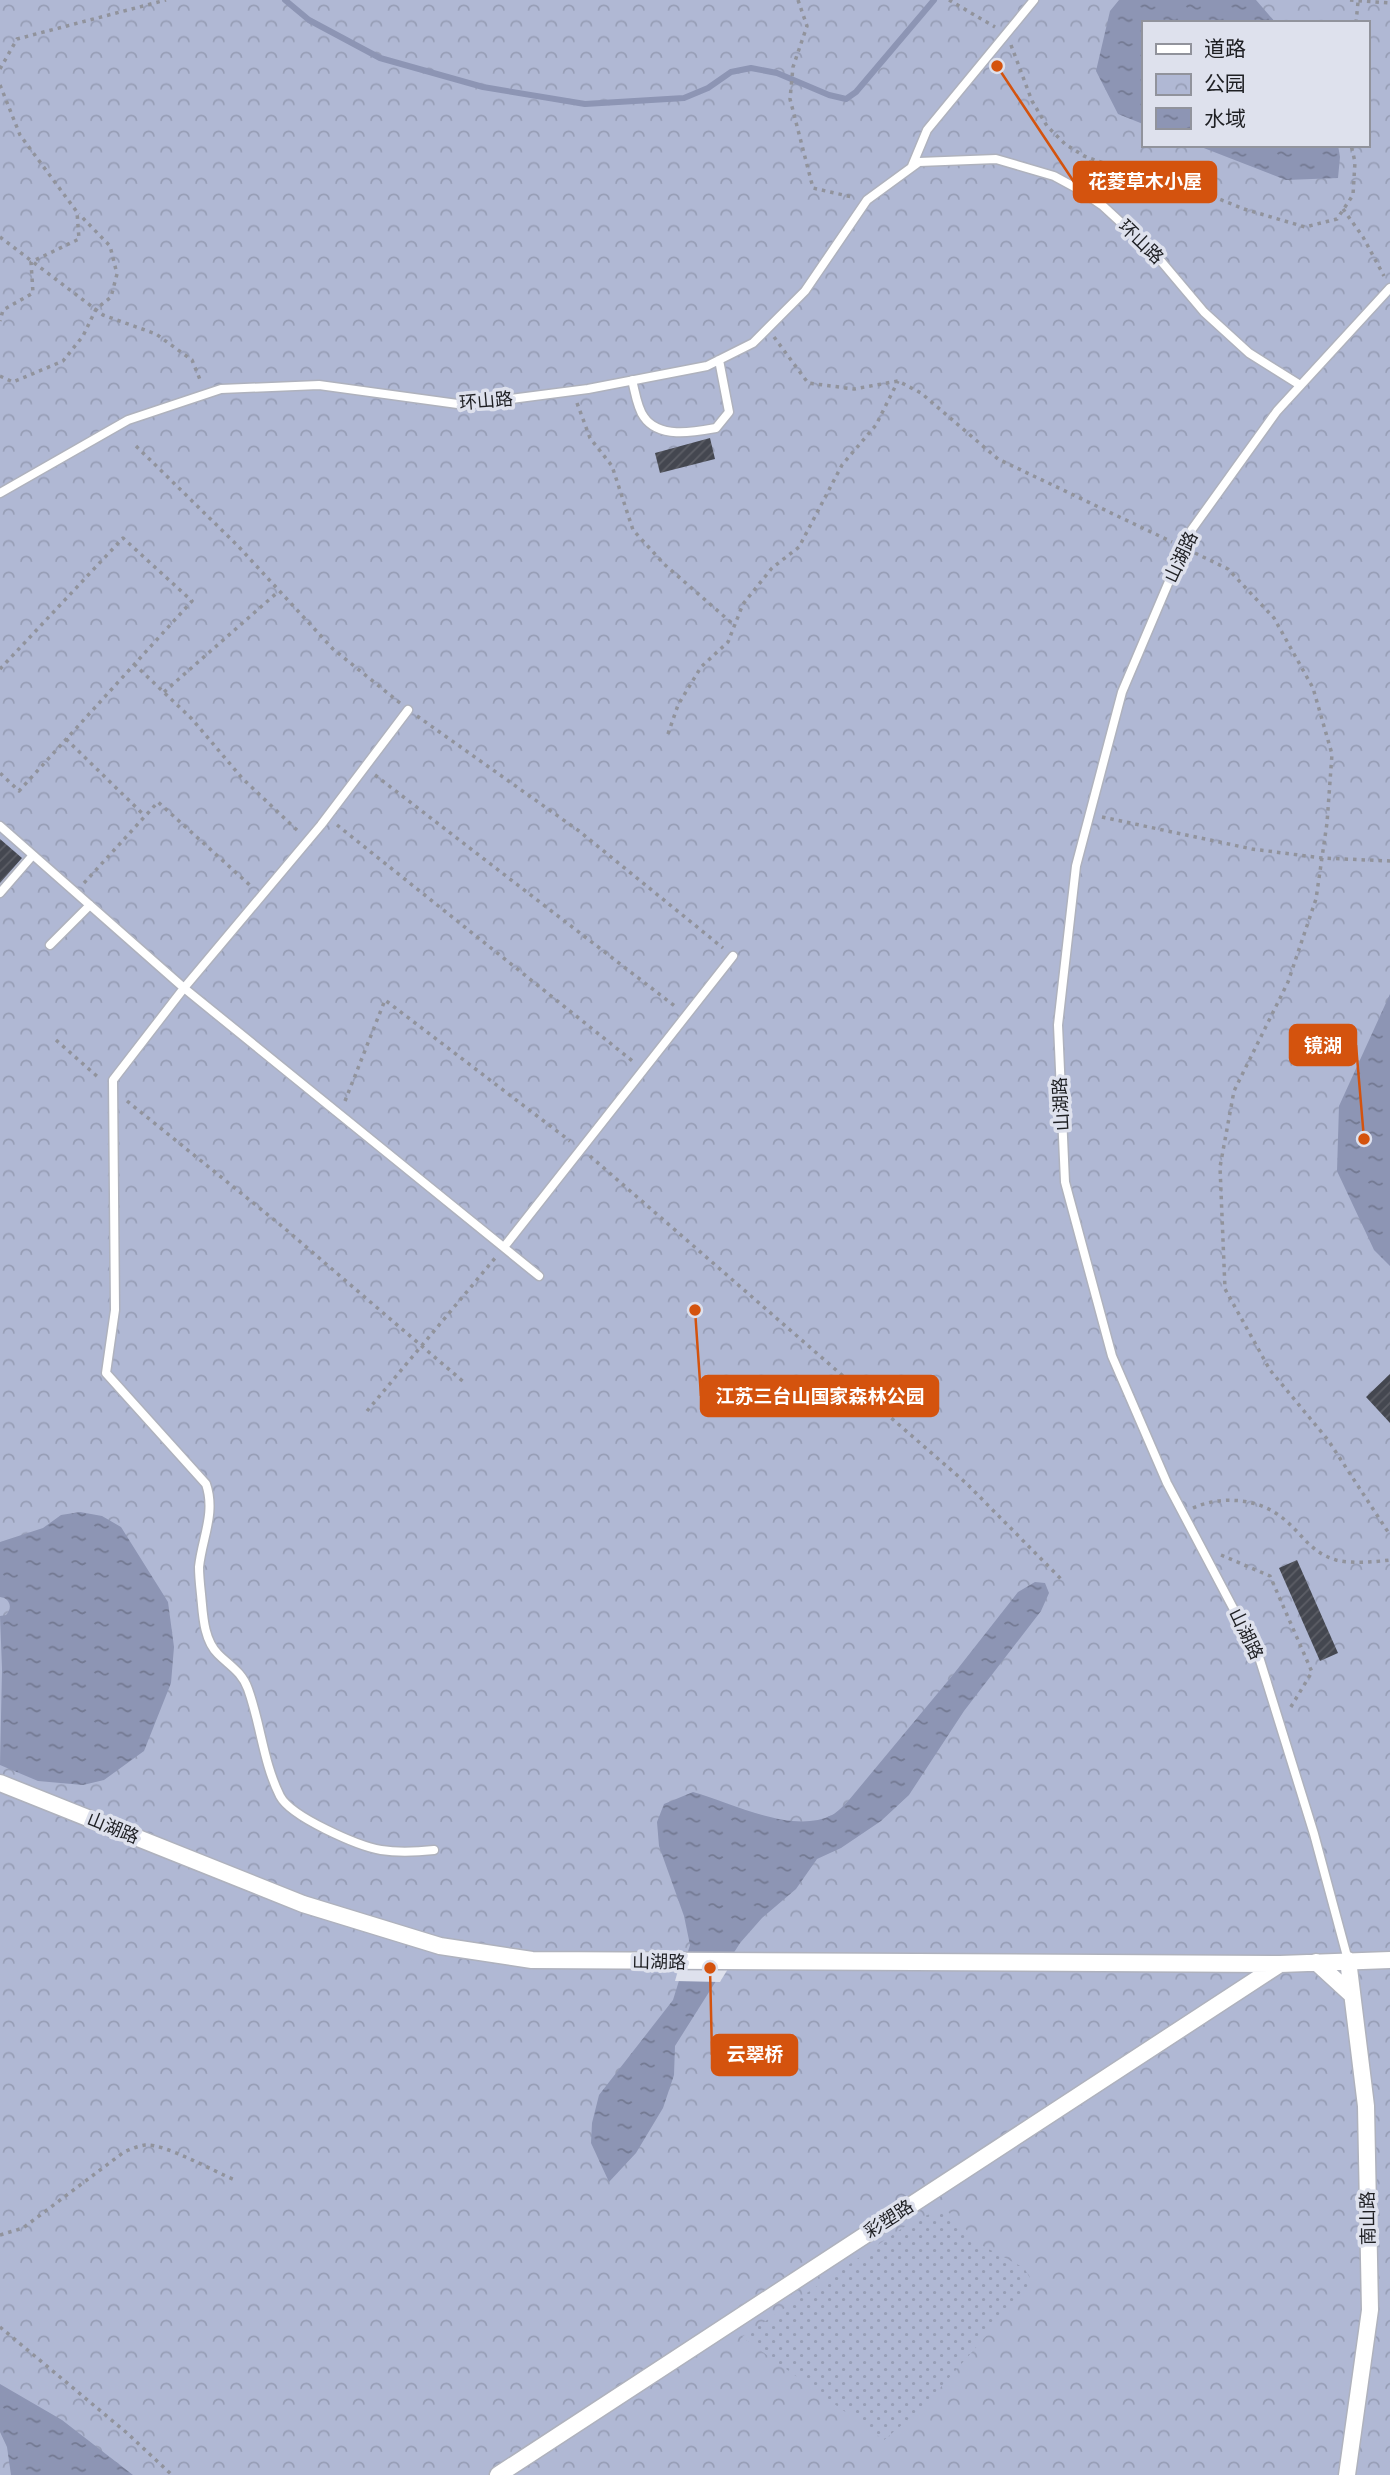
<svg xmlns="http://www.w3.org/2000/svg" width="1390" height="2475" font-family="Helvetica,'Noto Sans SC',sans-serif">
  <style>
    .park { fill: url(#park-crowns); fill-rule: evenodd }
    .garden { fill: url(#garden-dots) }
    .water { fill: url(#water-ripples) }
    .pier { fill: #dee1ed }
    .lines { fill: none; stroke-linecap: round; stroke-linejoin: round }
    .stream { stroke: #8d95b4; stroke-width: 6 }
    .building { fill: url(#building-hatch) }
    .service-casing { stroke: #afb2bd; stroke-width: 11 }
    .minor-casing { stroke: #afb2bd; stroke-width: 19 }
    .path { stroke: #91939c; stroke-width: 3.5; stroke-dasharray: 3.5 5; stroke-linecap: butt }
    .service { stroke: #fff; stroke-width: 8 }
    .minor { stroke: #fff; stroke-width: 16 }
    .labels { text-anchor: middle; stroke-width: 7; stroke-linejoin: round; paint-order: stroke }
    .street-label { font-size: 18px; fill: #1e1f23; stroke: #dee1ed }
    .leader { fill: none; stroke: #d4530e; stroke-width: 2.5 }
    .callout-dot { fill: #d4530e; stroke: #dee1ed; stroke-width: 2.5 }
    .callout { fill: #d4530e; stroke: #d4530e; stroke-width: 2.5 }
    .callout-label { font-size: 19px; text-anchor: middle; font-weight: bold; fill: #fff }
  </style>
  <defs>
    <pattern id="park-crowns" width="20" height="18" patternUnits="userSpaceOnUse" patternTransform="scale(1.75)"><rect width="20" height="18" fill="#b0b8d4"/><path d="M2 6a3 3 0 1 1 6 0M12 15a3 3 0 1 1 6 0" fill="none" stroke="#979eb6"/></pattern>
    <pattern id="garden-dots" width="8" height="8" patternUnits="userSpaceOnUse" patternTransform="scale(1.75)"><rect width="8" height="8" fill="#b0b8d4"/><path d="M2 2h.1M6 6h.1" fill="none" stroke="#979eb6" stroke-width="1.8" stroke-linecap="round"/></pattern>
    <pattern id="water-ripples" width="26" height="14" patternUnits="userSpaceOnUse" patternTransform="scale(1.75)"><rect width="26" height="14" fill="#8d95b4"/><path d="M2 4q2-2 4 0t4 0M15 11q2-2 4 0t4 0" fill="none" stroke="#737992"/></pattern>
    <pattern id="building-hatch" width="6" height="6" patternUnits="userSpaceOnUse" patternTransform="scale(1.75)"><rect width="6" height="6" fill="#444750"/><path d="M-1 1l2-2M0 6l6-6M5 7l2-2" fill="none" stroke="#5c5e66"/></pattern>
  </defs>
  <rect width="100%" height="100%" fill="#dee1ed"/>
  <!-- park -->
  <path class="park" d="M 0,0 L 1390,0 L 1390,2475 L 0,2475 ZM 1143,23 L 1367,23 L 1367,145 L 1143,145 Z"/>
  <!-- garden -->
  <path class="garden" d="M 944,2208 L 983,2246 L 1024,2268 L 1033,2283 L 924,2406 L 884,2440 L 742,2337 L 913,2221 Z"/>
  <!-- water -->
  <path class="water" d="M 1119,0 L 1256,0 L 1276,23 L 1143,23 L 1143,124 L 1118,114 L 1096,71 L 1110,11 Z
    M 1196,145 L 1338,145 L 1340,157 L 1338,178 L 1286,180 Z
    M 1390,994 L 1390,1266 L 1374,1250 L 1337,1171 L 1339,1106 Z
    M 80,1512 L 102,1516 L 121,1527 L 168,1602 L 174,1647 L 171,1683 L 144,1751 L 104,1780 L 83,1785 L 38,1781 L 0,1765 L 2,1669 L 0,1616 L 6,1615 C 13,1608 10,1598 0,1597 L 0,1542 L 43,1528 L 61,1515 Z
    M 1035,1582 L 1045,1583 L 1049,1593 L 1041,1611 L 964,1711 L 909,1795 L 881,1821 L 841,1848 L 817,1859 L 796,1889 L 762,1918 L 740,1943 L 675,2046 L 674,2075 L 663,2108 L 636,2153 L 609,2182 L 591,2143 L 592,2123 L 599,2095 L 673,2000 L 690,1945 L 684,1916 L 659,1846 L 657,1822 L 664,1804 L 693,1792 C 732,1803 793,1835 832,1815 C 838,1812 844,1805 849,1800 L 952,1676 L 1018,1592 Z
    M 0,2384 L 62,2420 L 133,2475 L 11,2475 L 7,2447 L 0,2432 Z"/>
  <!-- pier -->
  <path class="pier" d="M 683,1953 L 737,1954 L 720,1982 L 675,1981 Z"/>
  <g class="lines">
    <!-- stream -->
    <path class="stream" d="M 285,0 L 309,20 L 380,58 L 483,87 L 585,104 L 684,98 L 708,88 L 731,72 L 751,68 L 777,73 L 829,95 L 846,99 L 856,92 L 934,0"/>
  </g>
  <!-- building -->
  <path class="building" d="M 710,438 L 715,459 L 660,473 L 655,453 Z
    M 0,839 L 22,858 L 0,883 Z
    M 1390,1374 L 1390,1423 L 1366,1397 Z
    M 1297,1560 L 1338,1653 L 1320,1661 L 1279,1568 Z"/>
  <g class="lines">
    <defs>
      <path id="service" d="M 912,166 L 927,130 L 1034,0
        M 632,380 C 635,391 637,408 644,417 C 659,439 694,432 716,428 L 729,412 L 719,360
        M 0,493 L 128,420 L 221,389 L 319,385 L 465,405 L 588,389 L 707,366 L 753,343 L 805,291 L 867,200 L 919,162 L 996,159 L 1054,176 L 1078,189 L 1103,206 L 1155,254 L 1204,312 L 1249,353 L 1300,385
        M 408,710 L 321,825 L 184,988 L 113,1080 L 115,1310 L 106,1373 L 206,1484 C 216,1513 202,1538 199,1567 C 199,1576 200,1585 201,1594 C 203,1613 203,1639 218,1654 C 230,1666 242,1672 248,1689 C 261,1725 263,1762 280,1796 C 291,1817 358,1846 381,1850 C 399,1853 416,1852 434,1850
        M 0,826 L 184,988 L 539,1276
        M 0,893 L 33,855
        M 50,945 L 90,905
        M 504,1247 L 733,956
        M 1348,1960 L 1314,1834 L 1259,1657 L 1167,1483 L 1112,1356 L 1065,1182 L 1058,1025 L 1076,866 L 1122,692 L 1190,532 L 1277,411 L 1390,288"/>
      <path id="minor" d="M 0,1783 L 303,1904 L 440,1946 L 532,1960 L 1280,1964 L 1390,1960
        M 1316,1962 L 1352,1995
        M 498,2475 L 1280,1964
        M 1347,2475 L 1370,2310 L 1366,2106 L 1348,1960"/>
    </defs>
    <!-- service casing -->
    <use href="#service" class="service-casing"/>
    <!-- minor casing -->
    <use href="#minor" class="minor-casing"/>
    <!-- path -->
    <path class="path" d="M 798,0 L 807,26 L 793,67 L 790,99 L 813,188 L 852,197
      M 949,0 L 995,27
      M 1350,0 L 1390,3
      M 1356,23 L 1358,2
      M 1011,45 L 1032,101 L 1047,126 L 1065,144 L 1084,156 L 1128,172 L 1172,180 L 1244,209 L 1305,227 L 1337,219 L 1353,195 L 1355,162 L 1351,145
      M 0,69 L 17,39 L 166,0
      M 0,85 L 20,135 L 77,212 L 79,239 L 31,262 L 33,293 L 3,310 L 0,321
      M 1082,179 L 1092,159
      M 1343,209 L 1363,237 L 1384,276
      M 0,237 L 103,315 L 156,334 L 192,360 L 201,382
      M 774,337 L 808,383 L 854,389 L 898,381 L 921,393 L 998,459 L 1172,542
      M 0,376 L 13,382 L 63,361 L 83,336 L 96,309 L 111,297 L 117,274 L 110,246 L 79,214
      M 577,403 L 590,438 L 612,466 L 633,530 L 664,564 L 734,625
      M 136,446 L 238,546 L 333,649 L 400,703
      M 1195,553 L 1228,569 L 1274,618 L 1313,688 L 1332,754 L 1327,823 L 1316,899 L 1288,982 L 1234,1091 L 1220,1167 L 1225,1289 L 1270,1370 L 1328,1440 L 1390,1535
      M 134,664 L 192,719 L 242,778 L 299,832
      M 0,669 L 123,538 L 192,601 L 19,791 L 0,773
      M 164,692 L 279,591
      M 417,716 L 579,831 L 723,948
      M 668,734 L 678,705 L 701,667 L 728,642 L 743,604 L 772,568 L 799,547 L 842,465 L 876,425 L 898,381
      M 66,739 L 145,816
      M 375,775 L 676,1007
      M 1102,817 L 1252,849 L 1322,858 L 1390,861
      M 337,825 L 635,1063
      M 84,883 L 158,802 L 253,888
      M 56,1040 L 99,1078
      M 127,1101 L 283,1227 L 466,1384
      M 345,1101 L 385,1000 L 570,1141
      M 590,1156 L 966,1483 L 1062,1580
      M 367,1411 L 496,1257
      M 1193,1508 C 1222,1495 1260,1498 1285,1520 C 1303,1535 1310,1552 1336,1560 C 1352,1564 1374,1562 1390,1560
      M 1221,1555 L 1270,1576 L 1312,1672 L 1289,1710
      M 0,2235 L 23,2228 L 124,2152 C 131,2149 138,2146 145,2145 C 164,2143 215,2172 235,2180
      M 0,2327 L 127,2433 L 172,2475"/>
    <!-- service -->
    <use href="#service" class="service"/>
    <!-- minor -->
    <use href="#minor" class="minor"/>
  </g>
  <g class="labels">
    <!-- street labels -->
    <g class="street-label">
      <text transform="translate(1141 242) rotate(44)" y="6">环山路</text>
      <text transform="translate(486 401) rotate(-5)" y="6">环山路</text>
      <text transform="translate(1181 557) rotate(-65)" y="6">山湖路</text>
      <text transform="translate(1061 1104) rotate(-93)" y="6">山湖路</text>
      <text transform="translate(1246 1634) rotate(64)" y="6">山湖路</text>
      <text transform="translate(113 1828) rotate(22)" y="6">山湖路</text>
      <text transform="translate(659 1962) rotate(1)" y="6">山湖路</text>
      <text transform="translate(1368 2218) rotate(-91)" y="6">南山路</text>
      <text transform="translate(889 2219) rotate(-33)" y="6">彩塑路</text>
    </g>
  </g>
  <!-- callouts -->
  <path class="leader" d="M997 66L1074 182M1364 1139L1356 1045M695 1310L701 1396M710 1968L712 2055"/>
  <g class="callout-dot">
    <circle cx="997" cy="66" r="7"/>
    <circle cx="1364" cy="1139" r="7"/>
    <circle cx="695" cy="1310" r="7"/>
    <circle cx="710" cy="1968" r="7"/>
  </g>
  <g class="callout">
    <rect x="1074" y="162" width="142" height="40" rx="7"/>
    <rect x="1290" y="1025" width="66" height="40" rx="7"/>
    <rect x="701" y="1376" width="237" height="40" rx="7"/>
    <rect x="712" y="2035" width="85" height="40" rx="7"/>
  </g>
  <g class="callout-label">
    <text x="1145" y="188">花菱草木小屋</text>
    <text x="1323" y="1052">镜湖</text>
    <text x="820" y="1403">江苏三台山国家森林公园</text>
    <text x="755" y="2061">云翠桥</text>
  </g>
  <!-- legend -->
  <rect x="1142" y="21" width="228" height="126" fill="#dee1ed" stroke="#91939c" stroke-width="2"/>
  <rect x="1156" y="44" width="35" height="10" fill="#ffffff" stroke="#91939c" stroke-width="2"/>
  <text x="1204" y="56" font-size="21" fill="#1e1f23">道路</text>
  <rect x="1156" y="74" width="35" height="21" fill="url(#park-crowns)" stroke="#91939c" stroke-width="2"/>
  <text x="1204" y="91" font-size="21" fill="#1e1f23">公园</text>
  <rect x="1156" y="108" width="35" height="21" fill="url(#water-ripples)" stroke="#91939c" stroke-width="2"/>
  <text x="1204" y="126" font-size="21" fill="#1e1f23">水域</text>
</svg>
